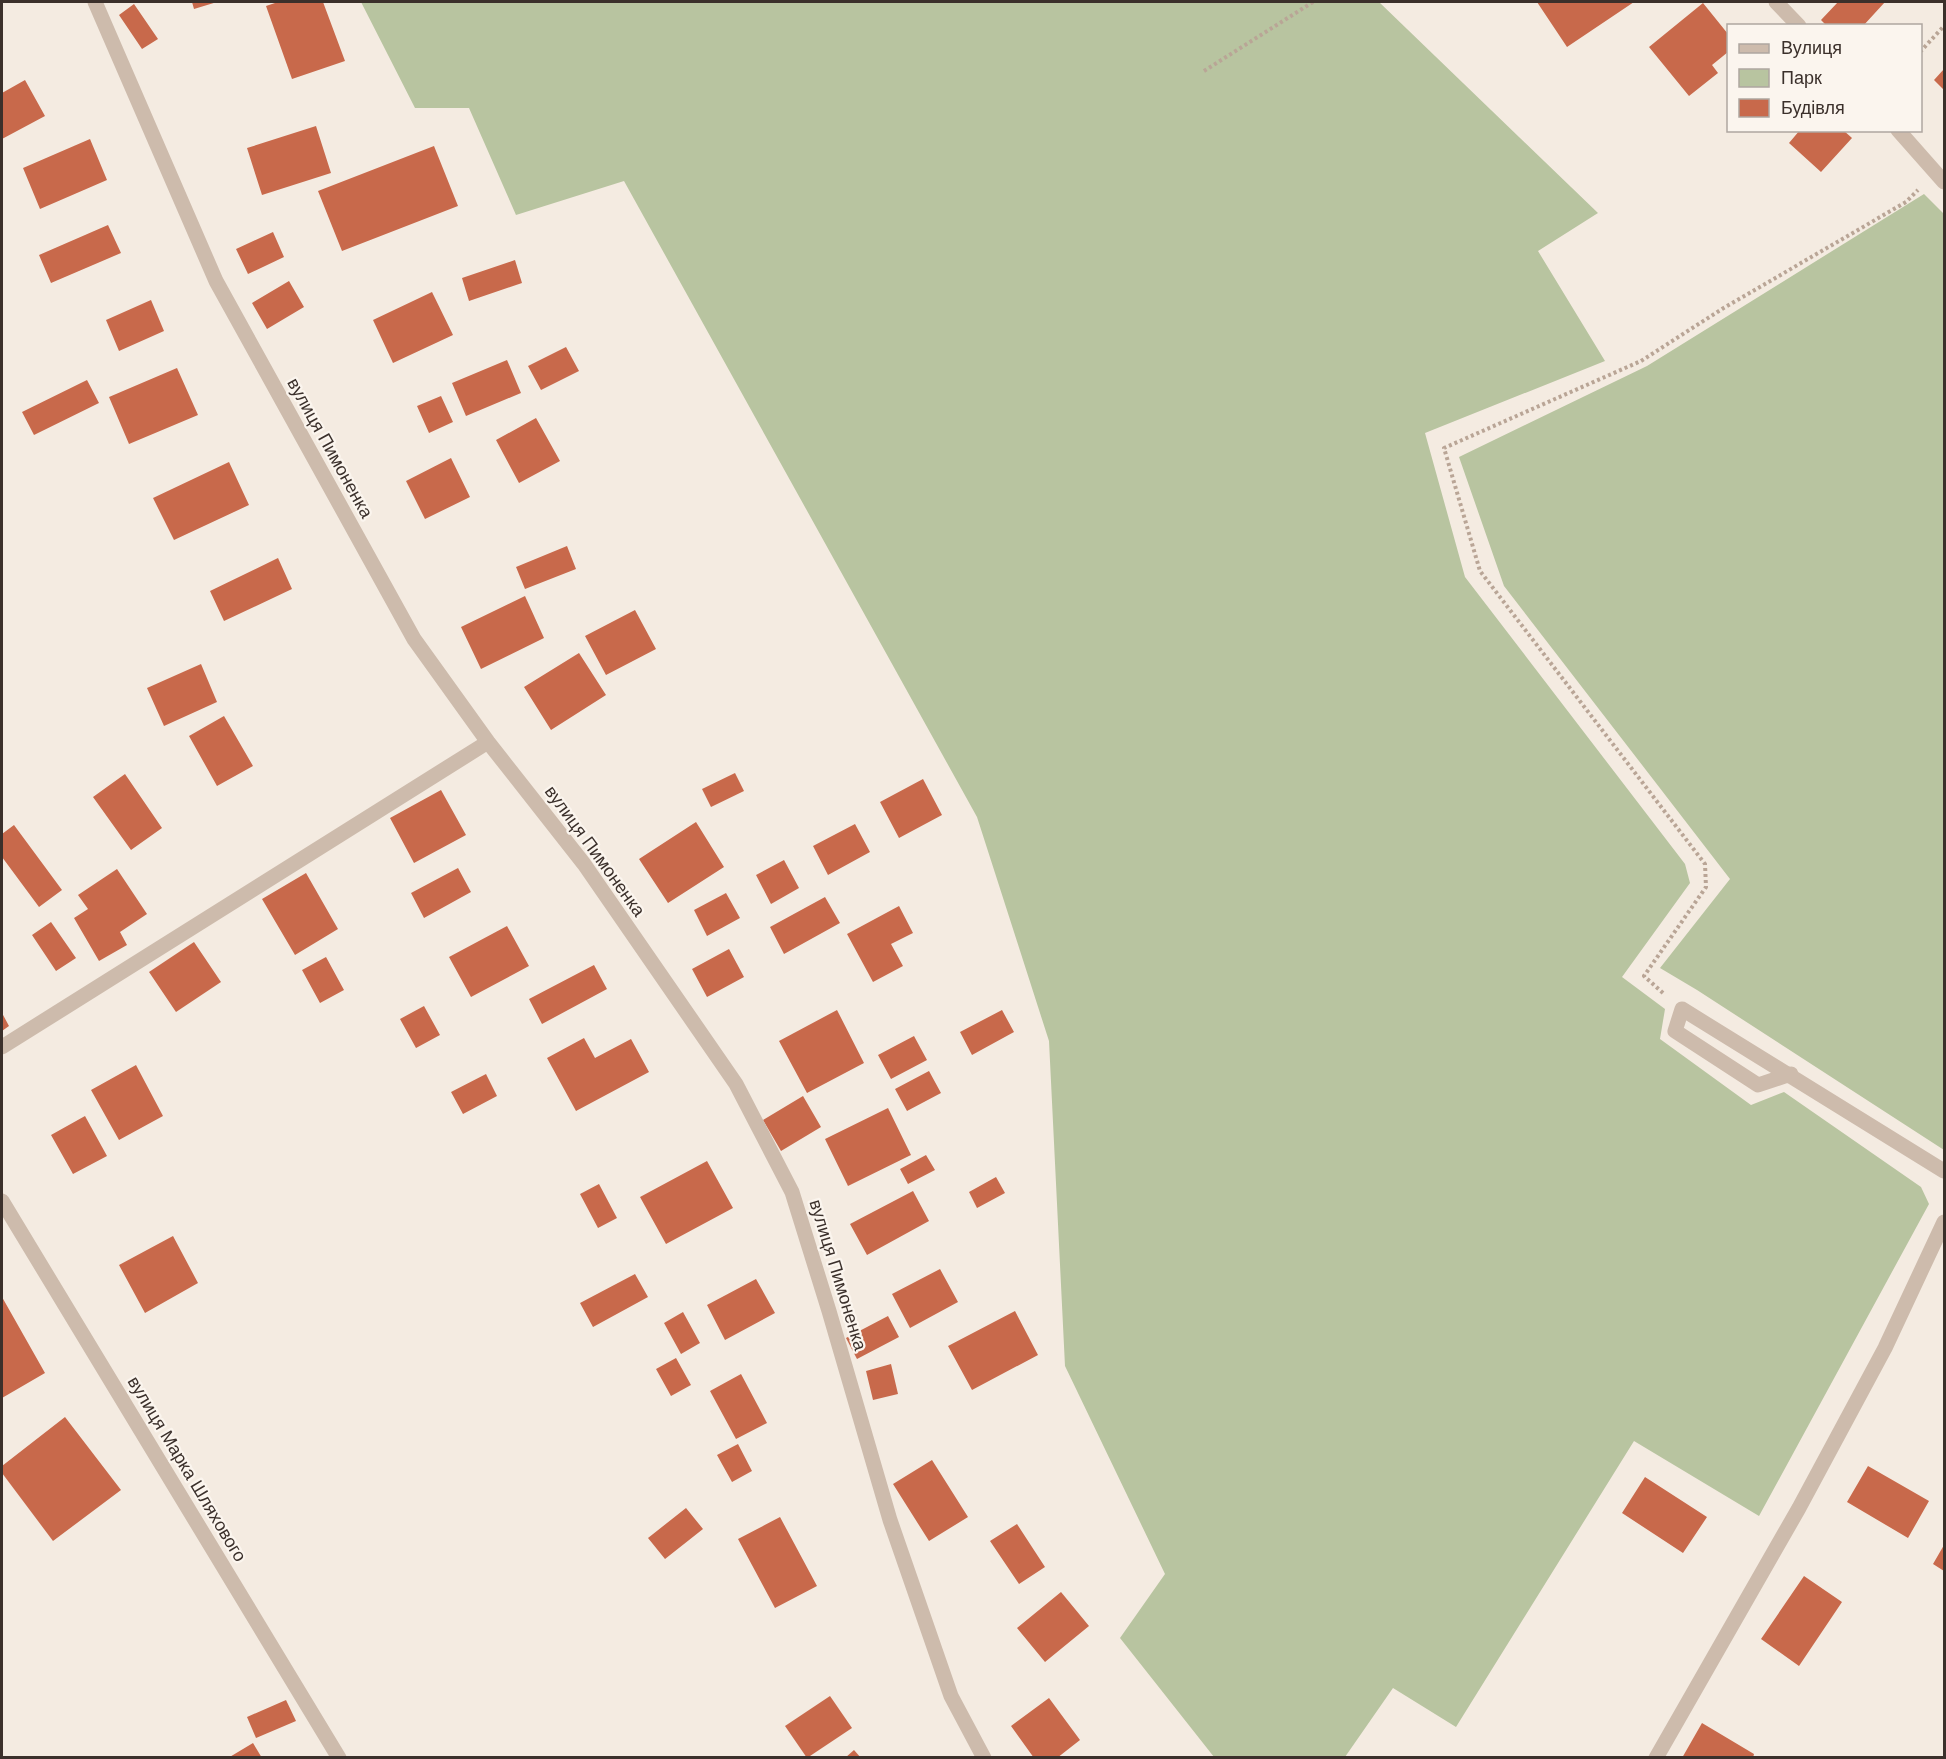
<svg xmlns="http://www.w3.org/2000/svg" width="1946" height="1759" font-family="'DM Sans',sans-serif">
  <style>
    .green { fill: #b8c4a0 }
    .building { fill: #c8694b }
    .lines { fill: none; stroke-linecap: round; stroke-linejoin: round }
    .path { stroke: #b9a596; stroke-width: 4; stroke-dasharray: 3 3; stroke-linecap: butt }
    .minor { stroke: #cdbbac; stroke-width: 15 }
    .labels { text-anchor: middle; stroke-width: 4.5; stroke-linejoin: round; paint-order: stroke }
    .street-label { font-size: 18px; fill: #3b302b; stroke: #fbf5ee }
  </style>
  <rect width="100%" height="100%" fill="#f4ebe1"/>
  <!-- green -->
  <path class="green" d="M 361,2 L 1379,2 L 1598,213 L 1538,251 L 1605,361 L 1425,433 L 1465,577 L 1685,864 L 1690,883 L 1622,977 L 1665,1009 L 1660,1039 L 1751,1105 L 1784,1092 L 1921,1187 L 1929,1204 L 1759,1516 L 1634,1441 L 1456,1727 L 1393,1688 L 1345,1757 L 1214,1757 L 1120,1638 L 1165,1574 L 1065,1366 L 1049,1041 L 977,817 L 624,181 L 516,215 L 469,108 L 415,108 Z
    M 1924,194 L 1944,214 L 1944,1150 L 1697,990 L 1660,968 L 1730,879 L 1504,586 L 1459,457 L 1647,366 Z"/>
  <!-- building -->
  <path class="building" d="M 192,2 L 217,2 L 194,9 Z
    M 278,2 L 323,2 L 345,61 L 292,79 L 266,6 Z
    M 1537,2 L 1634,2 L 1567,47 Z
    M 1838,2 L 1885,2 L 1863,26 L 1827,26 L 1821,20 Z
    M 1703,3 L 1728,34 L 1728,52 L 1712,65 L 1718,73 L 1689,96 L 1649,47 Z
    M 134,4 L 158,39 L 142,49 L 119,15 Z
    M 1944,69 L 1944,90 L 1934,80 Z
    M 25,80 L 45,116 L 2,139 L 2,93 Z
    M 316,126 L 331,173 L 262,195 L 247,148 Z
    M 1800,130 L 1843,130 L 1852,138 L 1821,172 L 1789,143 Z
    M 90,139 L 107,180 L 40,209 L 23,168 Z
    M 434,146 L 458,206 L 342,251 L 318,191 Z
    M 108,225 L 121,253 L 51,283 L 39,255 Z
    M 273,232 L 284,257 L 248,274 L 236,249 Z
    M 515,260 L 522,283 L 469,301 L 462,278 Z
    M 289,281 L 304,307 L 267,329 L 252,303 Z
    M 432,292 L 453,335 L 393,363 L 373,320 Z
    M 151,300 L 164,331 L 119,351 L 106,320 Z
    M 566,347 L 579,371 L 541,390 L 528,366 Z
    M 507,360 L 521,393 L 466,416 L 452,383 Z
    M 177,368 L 198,415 L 129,444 L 109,397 Z
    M 87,380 L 99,403 L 34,435 L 22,412 Z
    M 441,396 L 453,422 L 429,433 L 417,406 Z
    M 536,418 L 560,461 L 519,483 L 496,440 Z
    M 451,458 L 470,497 L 425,519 L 406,481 Z
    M 229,462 L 249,505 L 174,540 L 153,498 Z
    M 567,546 L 576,569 L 525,589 L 516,567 Z
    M 278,558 L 292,589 L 224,621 L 210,591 Z
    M 525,596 L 544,638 L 481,669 L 461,627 Z
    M 635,610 L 656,649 L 606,675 L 585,636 Z
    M 579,653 L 606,695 L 551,730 L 524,687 Z
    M 201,664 L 217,702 L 164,726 L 147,688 Z
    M 224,716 L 253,766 L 217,786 L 189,736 Z
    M 735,773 L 744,791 L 711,807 L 702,789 Z
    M 125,774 L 162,828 L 131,850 L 93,797 Z
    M 923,779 L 942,815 L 899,838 L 880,802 Z
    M 441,790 L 466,835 L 414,863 L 390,818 Z
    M 696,822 L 724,867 L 668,903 L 639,859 Z
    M 855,824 L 870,852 L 828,875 L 813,846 Z
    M 14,825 L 62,890 L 39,907 L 2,857 L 2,834 Z
    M 784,860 L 799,888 L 771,904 L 756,875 Z
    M 458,868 L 471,892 L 424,918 L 411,893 Z
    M 117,869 L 147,914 L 120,932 L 127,945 L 99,961 L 74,918 L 88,909 L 78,895 Z
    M 306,873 L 338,929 L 295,955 L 262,899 Z
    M 726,893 L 740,918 L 707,936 L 694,910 Z
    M 825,897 L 840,923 L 784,954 L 770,927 Z
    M 899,906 L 913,933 L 891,944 L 903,966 L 873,982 L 847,934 Z
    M 51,922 L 76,958 L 56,971 L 32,935 Z
    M 507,926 L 529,966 L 471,997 L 449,957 Z
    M 194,942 L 221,982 L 176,1012 L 149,972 Z
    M 729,949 L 744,977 L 707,997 L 692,969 Z
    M 326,957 L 344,990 L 320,1003 L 302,970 Z
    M 594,965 L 607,989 L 542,1024 L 529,999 Z
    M 424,1006 L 440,1035 L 416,1048 L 400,1019 Z
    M 837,1010 L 864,1063 L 807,1093 L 779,1041 Z
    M 1002,1010 L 1014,1032 L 972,1055 L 960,1032 Z
    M 2,1013 L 9,1026 L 2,1031 Z
    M 914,1036 L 927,1060 L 891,1079 L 878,1055 Z
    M 584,1038 L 595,1058 L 631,1039 L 649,1072 L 576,1111 L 547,1058 Z
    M 136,1065 L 163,1116 L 119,1140 L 91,1090 Z
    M 929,1071 L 941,1093 L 907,1111 L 895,1089 Z
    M 486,1074 L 497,1096 L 463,1114 L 451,1092 Z
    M 803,1096 L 821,1127 L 781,1151 L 763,1120 Z
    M 888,1108 L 911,1155 L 848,1186 L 825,1139 Z
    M 85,1116 L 107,1156 L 73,1174 L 51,1135 Z
    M 926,1155 L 935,1170 L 908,1184 L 900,1169 Z
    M 707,1161 L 733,1208 L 666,1244 L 640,1197 Z
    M 996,1177 L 1005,1193 L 977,1208 L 969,1192 Z
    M 599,1184 L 617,1218 L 598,1228 L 580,1194 Z
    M 913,1191 L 929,1221 L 867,1255 L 850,1224 Z
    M 173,1236 L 198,1283 L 145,1313 L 119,1265 Z
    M 940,1269 L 958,1302 L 910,1328 L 892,1294 Z
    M 635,1274 L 648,1297 L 593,1327 L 580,1303 Z
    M 756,1279 L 775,1313 L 725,1340 L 707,1305 Z
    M 2,1297 L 45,1373 L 2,1398 Z
    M 1015,1311 L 1038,1355 L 972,1390 L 948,1346 Z
    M 683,1312 L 700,1343 L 681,1354 L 664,1323 Z
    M 888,1316 L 899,1337 L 857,1359 L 846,1338 Z
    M 676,1358 L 691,1385 L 671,1396 L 656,1369 Z
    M 891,1364 L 898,1394 L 873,1400 L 866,1371 Z
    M 741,1374 L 767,1423 L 736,1439 L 710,1391 Z
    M 65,1417 L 121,1490 L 53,1541 L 2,1473 L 2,1466 Z
    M 738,1444 L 752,1471 L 732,1482 L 717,1455 Z
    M 932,1460 L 968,1517 L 929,1541 L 893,1484 Z
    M 1868,1466 L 1929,1501 L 1908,1538 L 1847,1502 Z
    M 1645,1477 L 1707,1517 L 1683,1553 L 1622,1513 Z
    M 686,1508 L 703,1529 L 665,1559 L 648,1538 Z
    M 780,1517 L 817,1586 L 775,1608 L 738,1539 Z
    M 1017,1524 L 1045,1567 L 1019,1584 L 990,1541 Z
    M 1944,1545 L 1944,1571 L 1933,1564 Z
    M 1804,1576 L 1842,1602 L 1799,1666 L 1761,1639 Z
    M 1061,1592 L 1089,1626 L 1045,1662 L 1017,1628 Z
    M 830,1696 L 852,1728 L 807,1758 L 785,1726 Z
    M 1049,1698 L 1080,1740 L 1057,1758 L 1034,1758 L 1011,1726 Z
    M 286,1700 L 296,1721 L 256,1738 L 247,1717 Z
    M 1702,1723 L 1754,1754 L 1753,1758 L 1682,1758 Z
    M 253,1743 L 262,1758 L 228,1758 Z
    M 854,1750 L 861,1758 L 845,1758 Z"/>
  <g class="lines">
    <!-- path -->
    <path class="path" d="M 1920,52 L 1944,26
      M 1204,71 L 1313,2
      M 1663,993 L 1644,976 L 1706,887 L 1705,864 L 1480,571 L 1444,448 L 1641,361 L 1722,309 L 1906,202 L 1918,190"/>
    <!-- minor -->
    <path class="minor" d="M 95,2 L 216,281 L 414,639 L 488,742 L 584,864 L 736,1084 L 792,1192 L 829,1311 L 890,1520 L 951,1696 L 984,1758
      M 1776,2 L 1799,26
      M 1898,130 L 1944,182
      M 2,1047 L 488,742
      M 1791,1074 L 1758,1085 L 1675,1031 L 1682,1009 L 1944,1171
      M 2,1201 L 339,1758
      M 1656,1758 L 1799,1508 L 1885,1348 L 1944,1222"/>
  </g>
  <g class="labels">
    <!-- street labels -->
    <g class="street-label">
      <text transform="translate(330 448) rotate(61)" y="6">вулиця Пимоненка</text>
      <text transform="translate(595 851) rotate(54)" y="6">вулиця Пимоненка</text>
      <text transform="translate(838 1275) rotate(73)" y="6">вулиця Пимоненка</text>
      <text transform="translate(187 1469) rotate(59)" y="6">вулиця Марка Шляхового</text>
    </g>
  </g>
  <!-- border -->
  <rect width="1946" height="1759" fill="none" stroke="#3b302b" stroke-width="6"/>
  <!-- legend -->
  <rect x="1727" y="24" width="195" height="108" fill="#fbf5ee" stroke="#aea6a0" stroke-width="1.5"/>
  <rect x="1739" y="44" width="30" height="9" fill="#cdbbac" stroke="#aea6a0" stroke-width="1.5"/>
  <text x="1781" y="54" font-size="18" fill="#3b302b">Вулиця</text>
  <rect x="1739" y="69" width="30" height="18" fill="#b8c4a0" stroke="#aea6a0" stroke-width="1.5"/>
  <text x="1781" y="84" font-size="18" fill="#3b302b">Парк</text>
  <rect x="1739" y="99" width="30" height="18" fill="#c8694b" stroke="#aea6a0" stroke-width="1.5"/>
  <text x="1781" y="114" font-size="18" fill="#3b302b">Будівля</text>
</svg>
